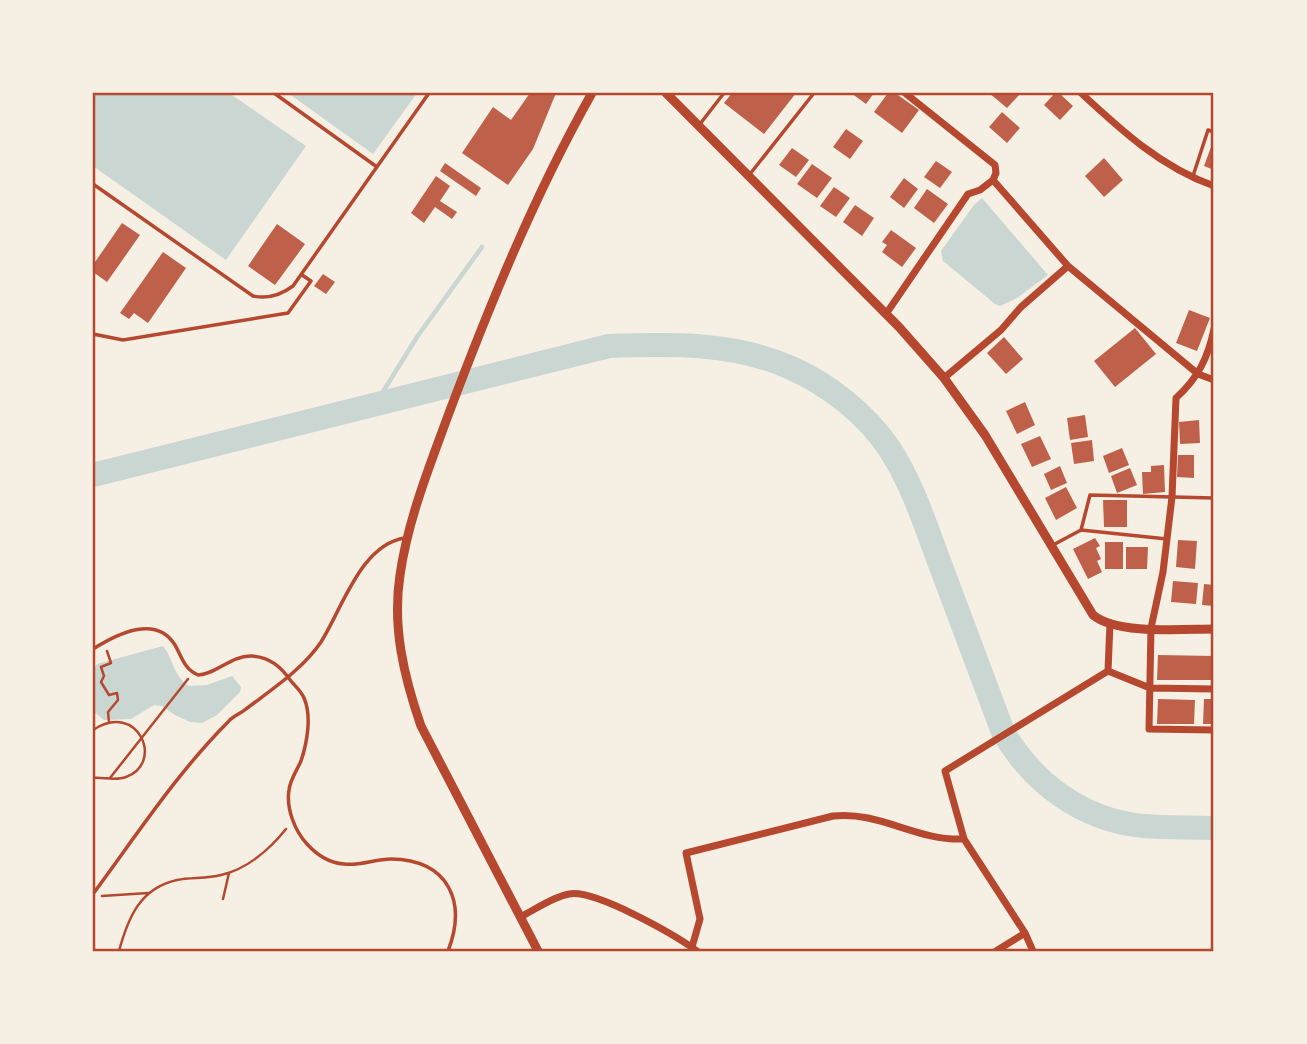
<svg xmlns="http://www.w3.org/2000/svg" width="1307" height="1044" font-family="'Public Sans',sans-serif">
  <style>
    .water { fill: #c9d6d2 }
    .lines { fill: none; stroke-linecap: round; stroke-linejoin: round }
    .stream { stroke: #c9d6d2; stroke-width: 4.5 }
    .river { stroke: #c9d6d2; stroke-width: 24 }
    .building { fill: #bf614a }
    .path { stroke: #b5482f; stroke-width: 2.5 }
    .service { stroke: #b5482f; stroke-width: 3.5 }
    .minor { stroke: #b5482f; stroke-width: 7 }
    .tertiary { stroke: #b5482f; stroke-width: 9 }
    .neatline { fill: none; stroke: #b5482f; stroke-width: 2.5 }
  </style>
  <rect width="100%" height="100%" fill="#f6efe4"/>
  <!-- water -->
  <path class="water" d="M 93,93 L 229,93 L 306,146 L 226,260 L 93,166 Z
    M 288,93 L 417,93 L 373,154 Z
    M 982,198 L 1048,275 L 1017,298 L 1000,306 L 995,304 L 943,261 L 941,251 L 974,205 Z
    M 163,646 C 174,660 173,676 189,686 L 207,685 L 232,676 L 241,687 L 240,692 L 217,715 L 202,723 L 190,722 L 175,715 L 162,706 L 154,705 L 131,719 L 104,720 L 93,711 L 93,672 L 97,664 Z"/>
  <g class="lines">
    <!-- stream -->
    <path class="stream" d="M 376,403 L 417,337 L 482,247"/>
    <!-- river -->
    <path class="river" d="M 93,475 L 609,346 C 670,344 734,342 791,368 C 828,384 866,414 889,448 C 912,483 925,524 940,564 C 961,620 982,676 1003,732 C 1033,783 1082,820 1143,826 C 1166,828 1191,827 1214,828"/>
  </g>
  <!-- building -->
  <path class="building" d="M 530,93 L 556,93 L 533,149 L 508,185 L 462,153 L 493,107 L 511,120 Z
    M 732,93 L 796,93 L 764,134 L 724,103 Z
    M 851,93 L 874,93 L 866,104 Z
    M 888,93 L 895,93 L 919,110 L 902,133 L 874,112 Z
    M 989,93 L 1021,93 L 1007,108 Z
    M 1055,93 L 1059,93 L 1073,106 L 1060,120 L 1044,105 Z
    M 1002,112 L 1020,128 L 1007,143 L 989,127 Z
    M 846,129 L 863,141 L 850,159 L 833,147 Z
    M 1214,139 L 1214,170 L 1204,166 Z
    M 792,148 L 809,160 L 796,177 L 779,165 Z
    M 1104,158 L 1123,180 L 1104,197 L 1085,176 Z
    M 936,161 L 952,172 L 940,188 L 924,177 Z
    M 445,163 L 481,188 L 476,196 L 440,171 Z
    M 812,164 L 832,178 L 817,198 L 797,184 Z
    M 436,176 L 450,186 L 440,201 L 457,212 L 452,219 L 435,207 L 424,223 L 411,213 Z
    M 904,178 L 918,189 L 904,208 L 890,197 Z
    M 834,187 L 850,198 L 836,217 L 820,206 Z
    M 927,189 L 948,204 L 934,223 L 914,208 Z
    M 855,205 L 874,218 L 862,236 L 843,222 Z
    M 122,223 L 140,235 L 107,282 L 93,272 L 93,265 Z
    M 277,224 L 305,244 L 275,285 L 248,266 Z
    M 891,230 L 916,248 L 902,267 L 882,252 L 887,245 L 882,242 Z
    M 163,252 L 186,268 L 148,323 L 134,313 L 129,319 L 120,313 Z
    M 323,274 L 335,282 L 326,294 L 314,286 Z
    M 1189,310 L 1210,318 L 1197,351 L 1176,343 Z
    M 1135,328 L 1156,354 L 1115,387 L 1094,361 Z
    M 1004,337 L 1023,359 L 1006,374 L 987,353 Z
    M 1025,402 L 1035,425 L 1017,434 L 1006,411 Z
    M 1085,415 L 1088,437 L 1070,440 L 1067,418 Z
    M 1199,420 L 1200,443 L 1180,444 L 1179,422 Z
    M 1040,436 L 1051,459 L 1032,467 L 1021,444 Z
    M 1092,440 L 1094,461 L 1074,464 L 1071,443 Z
    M 1122,448 L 1129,465 L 1109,473 L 1103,456 Z
    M 1178,455 L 1194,455 L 1194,478 L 1177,477 Z
    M 1164,465 L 1165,492 L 1143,494 L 1142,472 L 1151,472 L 1151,466 Z
    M 1060,466 L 1067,483 L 1051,490 L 1044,474 Z
    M 1130,468 L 1137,485 L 1117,493 L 1111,476 Z
    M 1066,487 L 1077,508 L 1056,520 L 1045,498 Z
    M 1103,500 L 1127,500 L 1127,527 L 1104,527 Z
    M 1095,538 L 1100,546 L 1096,548 L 1101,559 L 1097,561 L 1102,572 L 1088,579 L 1073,549 Z
    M 1178,540 L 1197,541 L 1195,569 L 1176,567 Z
    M 1105,542 L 1123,542 L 1123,569 L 1105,569 Z
    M 1126,547 L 1148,547 L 1147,569 L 1126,569 Z
    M 1173,581 L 1198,583 L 1196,604 L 1171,602 Z
    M 1204,584 L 1214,585 L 1214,606 L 1202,605 Z
    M 1158,655 L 1214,656 L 1214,680 L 1157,680 Z
    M 1158,699 L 1195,700 L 1194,724 L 1157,724 Z
    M 1204,699 L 1214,699 L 1214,724 L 1203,724 Z"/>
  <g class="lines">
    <!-- path -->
    <path class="path" d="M 107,651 L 111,663 L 101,667 L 104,676 L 101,682 L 109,695 L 117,693 L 118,700 L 108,712 L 109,722
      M 93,730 C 138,700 165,763 126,777 C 116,781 103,777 93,778
      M 110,778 L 188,679
      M 102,896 L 148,893
      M 223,899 L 229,873
      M 119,951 C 128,918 140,888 177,880 C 191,877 206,879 221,875 C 247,869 270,849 286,829"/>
    <!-- service -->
    <path class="service" d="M 274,93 L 377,167
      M 700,124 L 724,93
      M 750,174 L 814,93
      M 1193,176 L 1208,130 L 1214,132
      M 93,184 L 253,296 C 267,299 281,295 293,286 L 429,93
      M 93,334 L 123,340 L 288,313 L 311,281 L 302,275
      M 1081,530 L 1090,495 L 1214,498
      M 1053,545 L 1081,530 L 1167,539
      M 93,649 C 117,634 156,614 175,645 C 182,657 184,669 198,675 C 217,674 231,655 252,656 C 270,657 281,667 291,681 C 295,686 301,691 304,698 C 312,716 307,743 301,761 C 297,770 290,780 289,790 C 286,809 295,831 307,844 C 317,855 330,863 344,864 C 360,866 375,859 391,859 C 449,860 467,902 448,951
      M 93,894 C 136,836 177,773 228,722 C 233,716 240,714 246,709 C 271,690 303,669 321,642 C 342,609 361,544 405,538"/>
    <!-- minor -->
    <path class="minor" d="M 905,93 L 995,165 L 996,173 L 993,180 L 1068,266 L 1198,374 L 1214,380
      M 1081,93 C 1122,131 1161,167 1214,186
      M 886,314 L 968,194 L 980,190 L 993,180
      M 1214,329 C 1208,358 1198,378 1176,398 L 1172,497 L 1163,572 L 1151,628 L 1149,729 L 1214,730
      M 944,378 L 1001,330 L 1021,307 L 1068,266
      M 1110,623 L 1108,671 L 1150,688 L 1214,689
      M 520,917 C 535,910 552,897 569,894 C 595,889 675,935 697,951
      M 692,947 L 700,919 L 686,853 L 833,816 C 881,811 915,841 964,839
      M 996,951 L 1025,933
      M 1033,951 L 1025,933 L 964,839 L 945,771 L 1108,671"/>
    <!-- tertiary -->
    <path class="tertiary" d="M 666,93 L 899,327 L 944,378 L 985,435 L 1093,615 C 1117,635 1184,629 1214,629
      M 538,951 L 421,726 C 404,677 392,627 400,575 C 408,519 430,465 449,413 C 490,304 535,194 592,93"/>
  </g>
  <!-- border -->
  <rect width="1307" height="1044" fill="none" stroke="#f6efe4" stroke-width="189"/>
  <rect x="94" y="94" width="1118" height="856" class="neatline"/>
</svg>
